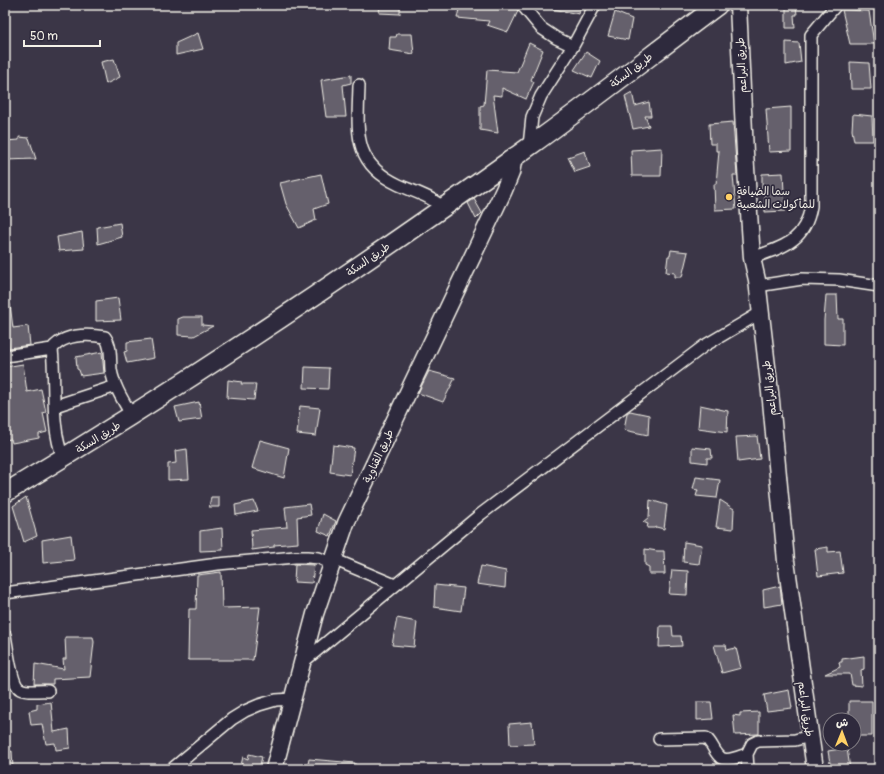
<svg xmlns="http://www.w3.org/2000/svg" width="884" height="774" font-family="Pangolin,'Playpen Sans Arabic',sans-serif">
  <style>
    .building { fill: #65616c; stroke: #f4f1e8 }
    .lines { fill: none; stroke-linecap: round; stroke-linejoin: round }
    .street-casing { stroke: #f4f1e8; stroke-width: 14 }
    .secondary-casing { stroke: #f4f1e8; stroke-width: 19 }
    .primary-casing { stroke: #f4f1e8; stroke-width: 21 }
    .street { stroke: #2f2a3d; stroke-width: 11 }
    .secondary { stroke: #2f2a3d; stroke-width: 16 }
    .primary { stroke: #2f2a3d; stroke-width: 18 }
    .poi-dot { fill: #ffd166; stroke: #2f2a3d; stroke-width: 1.5 }
    .labels { text-anchor: middle; stroke-width: 3.5; stroke-linejoin: round; paint-order: stroke }
    .street-label { font-size: 11px; fill: #f4f1e8; stroke: #2f2a3d }
    .poi-label { font-size: 11px; fill: #f4f1e8; stroke: #2f2a3d; text-anchor: start }
  </style>
  <rect width="100%" height="100%" fill="#3b3647"/>
  <filter id="ink" filterUnits="userSpaceOnUse"><feTurbulence type="fractalNoise" baseFrequency=".025" numOctaves="2"/><feDisplacementMap in="SourceGraphic" scale="8" xChannelSelector="R" yChannelSelector="G"/><feConvolveMatrix kernelMatrix="1 2 1 2 8 2 1 2 1" color-interpolation-filters="sRGB"/></filter>
  <g filter="url(#ink)">
    <!-- building -->
    <path class="building" d="M 380,5 L 400,5 L 400,14 L 379,13 Z
      M 460,5 L 512,5 L 515,6 L 518,11 L 508,32 L 487,25 L 489,21 L 457,18 Z
      M 553,5 L 581,5 L 579,14 L 553,9 Z
      M 786,5 L 796,5 L 797,15 L 794,15 L 795,28 L 786,28 Z
      M 842,10 L 869,11 L 874,44 L 850,44 Z
      M 615,12 L 632,19 L 628,40 L 608,36 Z
      M 198,33 L 203,49 L 176,55 L 176,43 Z
      M 397,34 L 412,34 L 414,54 L 389,50 L 390,37 L 396,37 Z
      M 786,42 L 799,43 L 801,62 L 786,65 Z
      M 529,43 L 543,50 L 531,80 L 534,82 L 526,99 L 502,88 L 502,96 L 493,95 L 498,133 L 480,130 L 480,106 L 484,105 L 487,70 L 517,72 Z
      M 586,52 L 600,61 L 592,78 L 574,70 Z
      M 114,59 L 120,77 L 106,84 L 101,62 Z
      M 850,62 L 869,63 L 871,89 L 851,89 Z
      M 351,75 L 351,83 L 343,85 L 346,117 L 326,117 L 321,80 Z
      M 632,92 L 635,106 L 649,102 L 651,116 L 645,116 L 649,126 L 633,129 L 625,96 Z
      M 791,107 L 791,151 L 769,152 L 766,109 Z
      M 853,114 L 872,116 L 873,141 L 854,141 L 852,130 Z
      M 733,122 L 737,175 L 733,175 L 736,209 L 715,210 L 714,184 L 716,184 L 719,151 L 716,151 L 716,144 L 710,144 L 709,124 Z
      M 19,137 L 29,138 L 36,159 L 5,160 L 5,141 L 19,140 Z
      M 662,148 L 661,176 L 632,176 L 631,150 Z
      M 585,151 L 590,167 L 575,172 L 568,157 Z
      M 783,173 L 785,211 L 765,212 L 765,192 L 762,192 L 762,174 Z
      M 321,174 L 328,204 L 314,209 L 316,220 L 299,228 L 286,204 L 280,183 Z
      M 474,199 L 482,213 L 476,219 L 468,203 Z
      M 120,223 L 122,237 L 98,244 L 97,227 Z
      M 82,232 L 84,249 L 59,251 L 57,237 Z
      M 671,250 L 688,252 L 682,277 L 675,277 L 675,273 L 666,272 L 668,256 L 670,256 Z
      M 826,295 L 837,295 L 838,319 L 843,319 L 843,345 L 824,344 L 824,320 Z
      M 118,298 L 121,320 L 96,321 L 96,301 Z
      M 10,304 L 13,328 L 28,326 L 30,345 L 9,348 L 6,329 L 5,329 L 5,305 Z
      M 183,317 L 202,317 L 202,325 L 213,326 L 194,336 L 178,335 L 178,319 Z
      M 151,339 L 154,358 L 127,363 L 124,352 L 127,351 L 127,342 Z
      M 102,352 L 104,373 L 81,376 L 79,370 L 77,369 L 76,357 Z
      M 23,364 L 27,392 L 41,389 L 46,412 L 43,413 L 47,432 L 39,434 L 39,438 L 12,443 L 11,439 L 5,440 L 5,423 L 9,422 L 5,393 L 5,367 Z
      M 305,367 L 329,368 L 328,389 L 304,388 Z
      M 429,371 L 455,378 L 443,402 L 418,393 Z
      M 228,380 L 242,382 L 241,384 L 256,384 L 254,400 L 227,398 Z
      M 199,402 L 202,419 L 179,422 L 175,407 Z
      M 700,405 L 728,411 L 727,432 L 698,428 Z
      M 300,406 L 320,408 L 316,436 L 297,434 Z
      M 630,411 L 649,415 L 648,435 L 624,430 L 627,413 Z
      M 757,436 L 760,459 L 738,462 L 736,437 Z
      M 260,440 L 289,448 L 284,478 L 252,468 Z
      M 333,445 L 354,448 L 350,475 L 330,472 Z
      M 692,447 L 711,449 L 712,458 L 707,458 L 707,463 L 692,461 Z
      M 187,449 L 189,479 L 168,480 L 168,464 L 176,463 L 175,451 Z
      M 696,477 L 720,480 L 717,498 L 696,496 L 698,490 L 693,489 Z
      M 26,497 L 37,536 L 24,542 L 13,506 Z
      M 211,497 L 219,497 L 219,507 L 209,507 Z
      M 650,500 L 667,505 L 664,529 L 656,527 L 654,528 L 647,528 L 648,524 L 643,522 L 649,517 Z
      M 720,500 L 734,509 L 733,529 L 716,527 Z
      M 254,501 L 258,511 L 236,515 L 235,505 Z
      M 309,504 L 311,515 L 297,517 L 298,543 L 274,545 L 274,547 L 252,550 L 251,530 L 287,527 L 285,507 Z
      M 323,514 L 336,521 L 330,536 L 318,531 Z
      M 222,528 L 223,550 L 200,551 L 200,531 Z
      M 71,535 L 74,560 L 43,563 L 42,540 Z
      M 684,542 L 702,545 L 699,564 L 683,562 Z
      M 828,547 L 828,552 L 840,551 L 843,573 L 818,576 L 815,549 Z
      M 645,549 L 657,551 L 664,551 L 665,574 L 649,574 L 649,567 L 645,565 Z
      M 295,564 L 314,565 L 312,583 L 294,582 Z
      M 481,566 L 506,571 L 505,588 L 477,584 Z
      M 672,570 L 688,571 L 687,595 L 669,594 Z
      M 221,572 L 222,608 L 260,607 L 253,660 L 188,660 L 189,609 L 196,609 L 197,575 Z
      M 435,585 L 464,588 L 461,611 L 434,607 Z
      M 780,586 L 782,604 L 764,607 L 763,590 Z
      M 397,618 L 417,622 L 414,647 L 392,645 Z
      M 660,626 L 672,626 L 673,636 L 681,636 L 682,646 L 659,647 Z
      M 65,637 L 93,637 L 94,642 L 90,677 L 53,679 L 53,684 L 34,684 L 35,664 L 64,669 L 63,659 L 66,659 Z
      M 714,645 L 726,645 L 727,650 L 736,648 L 741,668 L 722,673 Z
      M 864,656 L 864,669 L 861,670 L 862,686 L 852,685 L 850,674 L 825,674 L 840,667 L 839,662 L 842,662 L 842,659 Z
      M 789,690 L 792,708 L 767,711 L 764,695 Z
      M 849,701 L 872,701 L 872,736 L 854,736 L 854,720 L 849,720 Z
      M 51,702 L 54,732 L 69,729 L 70,748 L 56,750 L 55,743 L 46,744 L 42,724 L 31,725 L 29,711 L 37,709 L 37,704 Z
      M 697,702 L 711,702 L 713,719 L 697,720 Z
      M 759,712 L 759,734 L 735,735 L 733,715 L 740,716 L 740,713 Z
      M 532,722 L 534,744 L 510,745 L 509,724 Z
      M 847,748 L 850,769 L 831,769 L 828,751 Z
      M 12,751 L 13,769 L 5,769 L 5,753 Z
      M 249,754 L 262,757 L 259,769 L 240,769 L 243,757 L 248,759 Z
      M 309,759 L 355,763 L 354,769 L 307,769 Z"/>
    <g class="lines">
      <defs>
        <path id="street" d="M 522,5 L 541,28 L 556,38 L 573,46
          M 359,85 C 358,130 351,163 399,185 C 414,192 431,196 443,208
          M 529,146 L 532,117 L 541,96 L 573,46 L 595,5
          M 752,258 C 783,247 805,242 811,206 L 811,35 L 836,5
          M 757,286 L 802,279 L 839,280 L 879,286
          M 5,356 L 52,349
          M 55,406 L 116,386
          M 63,458 C 50,424 56,385 52,349 C 64,334 87,334 105,337 C 112,347 110,359 111,370 C 114,387 124,402 132,416
          M 333,559 L 395,585
          M 5,593 L 218,564 L 295,557 L 308,557 L 319,558 L 332,564
          M 5,635 C 7,645 11,684 20,689 C 28,693 39,690 48,691
          M 303,662 L 481,514 L 704,346 L 760,313
          M 659,739 L 706,738 C 712,743 714,751 719,756 C 725,764 740,756 747,754 L 752,744 L 758,741 L 795,740 L 810,736
          M 747,754 L 748,769
          M 172,769 L 232,719 L 245,711 L 259,705 L 276,700 L 292,699"/>
        <path id="secondary" d="M 738,5 L 745,153 L 752,258 L 757,280 L 771,401 L 786,561 L 815,769
          M 274,769 L 315,614 L 346,523 L 504,190 L 511,173 L 514,156"/>
        <path id="primary" d="M 5,493 C 185,385 360,268 530,146 C 594,100 655,52 718,5"/>
      </defs>
      <!-- street casing -->
      <use href="#street" class="street-casing"/>
      <!-- secondary casing -->
      <use href="#secondary" class="secondary-casing"/>
      <!-- primary casing -->
      <use href="#primary" class="primary-casing"/>
      <!-- street -->
      <use href="#street" class="street"/>
      <!-- secondary -->
      <use href="#secondary" class="secondary"/>
      <!-- primary -->
      <use href="#primary" class="primary"/>
    </g>
  </g>
  <!-- markers -->
  <circle class="poi-dot" cx="729" cy="197" r="4"/>
  <g class="labels">
    <!-- street labels -->
    <g class="street-label">
      <text transform="translate(741 65) rotate(-93)" y="4">طريق البراعم</text>
      <text transform="translate(631 70) rotate(-37)" y="4">طريق السكة</text>
      <text transform="translate(368 259) rotate(-35)" y="4">طريق السكة</text>
      <text transform="translate(769 388) rotate(-97)" y="4">طريق البراعم</text>
      <text transform="translate(98 437) rotate(-32)" y="4">طريق السكة</text>
      <text transform="translate(378 456) rotate(-65)" y="4">طريق القناوية</text>
      <text transform="translate(806 709) rotate(82)" y="4">طريق البراعم</text>
    </g>
    <!-- poi labels -->
    <g class="poi-label">
      <text x="737" y="195">سما الضيافة<tspan x="737" dy="13">للمأكولات الشعبية</tspan></text>
    </g>
  </g>
  <!-- margin -->
  <rect width="884" height="774" fill="none" stroke="#2f2a3d" stroke-width="20"/>
  <rect x="10" y="10" width="864" height="754" fill="none" stroke="#f4f1e8" stroke-width="1.5" filter="url(#ink)"/>
  <!-- north arrow -->
  <g transform="translate(842 732) rotate(1)"><circle r="19" fill="#2f2a3d" stroke="#7e7a81"/>
  <path d="M0-3L7 15L0 10L-7 15Z" fill="#ffd166"/>
  <text y="-6" font-size="11" font-weight="bold" text-anchor="middle" fill="#f4f1e8">ش</text>
  </g>
  <!-- scale -->
  <path d="M24 40v6h76v-6" fill="none" stroke="#f4f1e8" stroke-width="2"/>
  <text x="30" y="40" font-size="12" fill="#f4f1e8" stroke="#2f2a3d" stroke-width="3" paint-order="stroke">50 m</text>
</svg>
